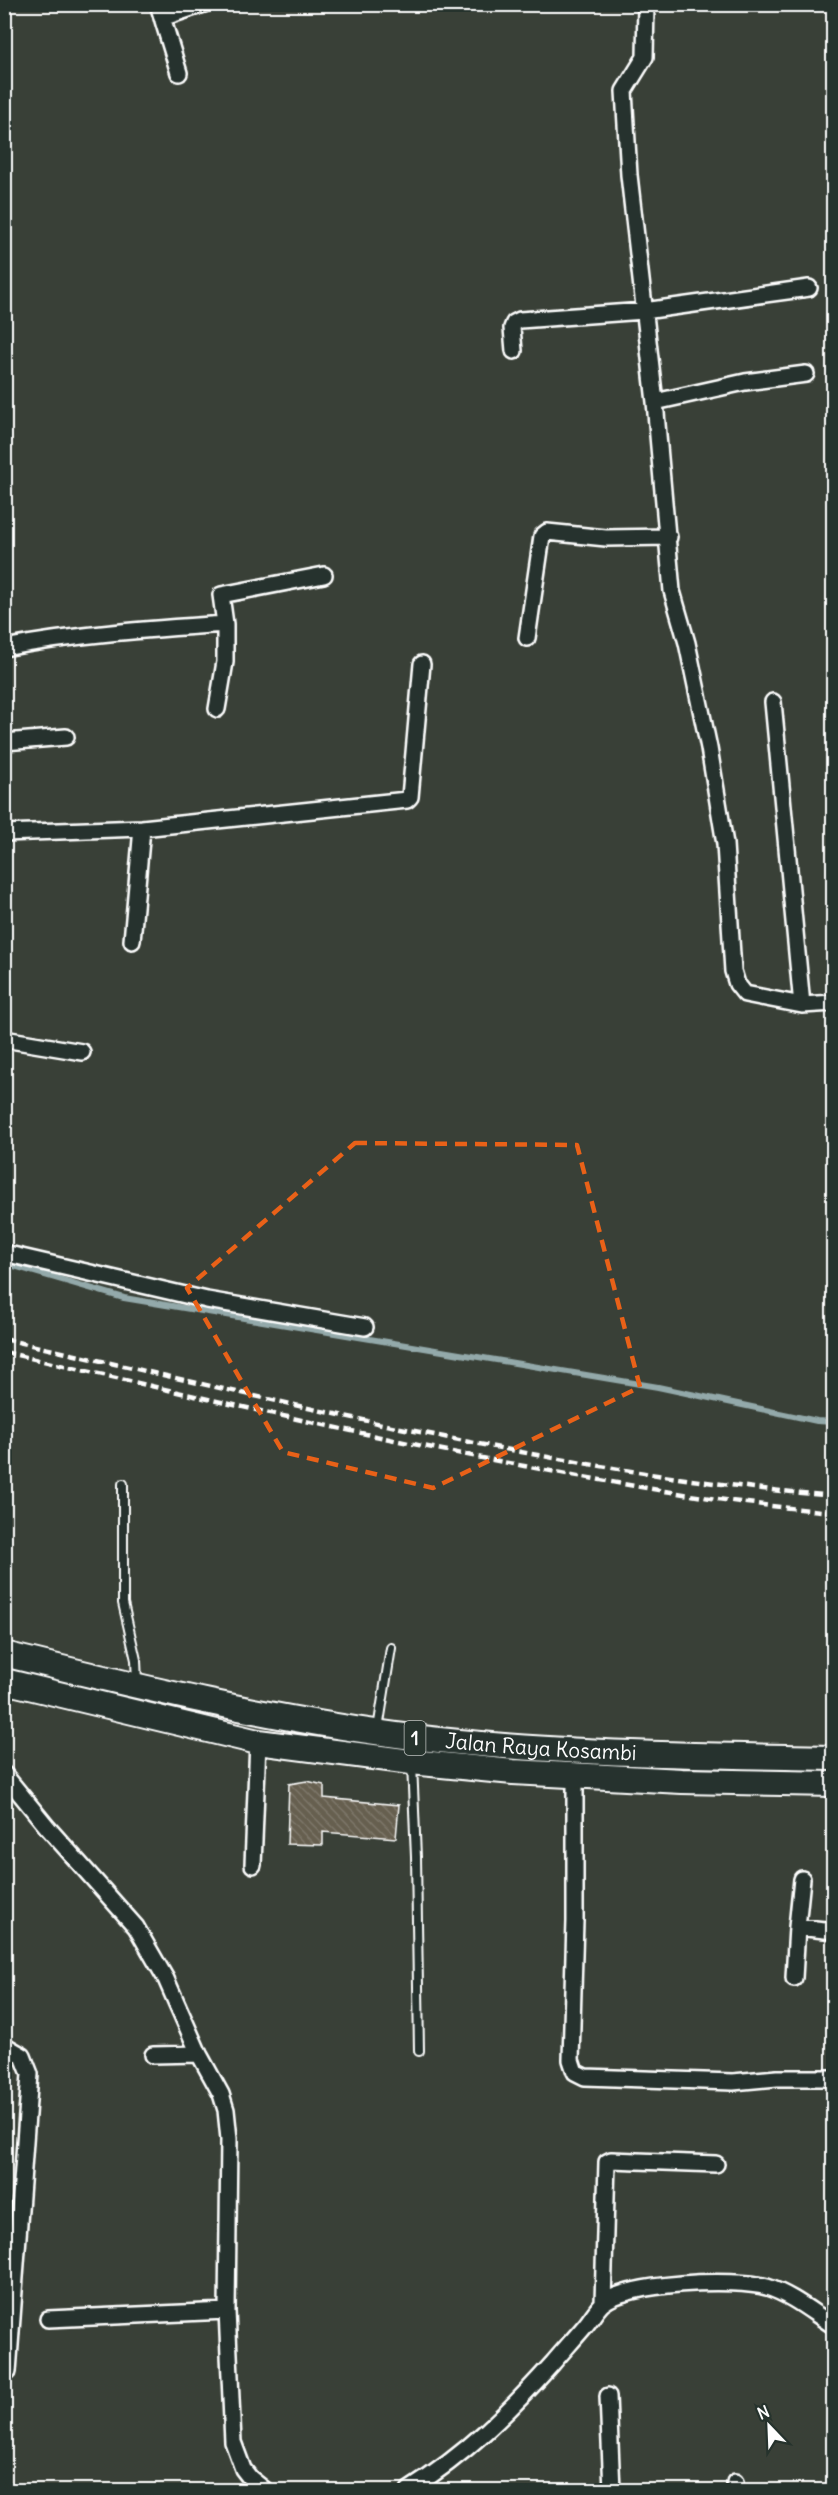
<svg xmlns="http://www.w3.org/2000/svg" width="838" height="2495" font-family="Delius,sans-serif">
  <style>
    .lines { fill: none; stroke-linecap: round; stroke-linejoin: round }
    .stream { stroke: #93a9aa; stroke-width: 6 }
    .building { fill: url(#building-back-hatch); stroke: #fff; stroke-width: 1.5 }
    .service-casing { stroke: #fff; stroke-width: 12 }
    .minor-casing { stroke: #fff; stroke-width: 20 }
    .trunk-casing { stroke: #fff; stroke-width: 28 }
    .service { stroke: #26332d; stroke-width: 8 }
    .minor { stroke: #26332d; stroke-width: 15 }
    .trunk { stroke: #26332d; stroke-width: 24 }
    .rail { stroke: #fff; stroke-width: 4.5; stroke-dasharray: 9 4.5; stroke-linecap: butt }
    .marked { fill: none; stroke: #e96118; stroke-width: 4.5; stroke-dasharray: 12 8; stroke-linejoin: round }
    .labels { text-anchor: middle; stroke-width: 4.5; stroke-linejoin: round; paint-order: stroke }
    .shield { fill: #26332d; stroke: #bec2c0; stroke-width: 1.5 }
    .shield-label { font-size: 20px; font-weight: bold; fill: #fff }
    .street-label { font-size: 21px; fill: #fff; stroke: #26332d }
  </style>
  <defs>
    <pattern id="building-back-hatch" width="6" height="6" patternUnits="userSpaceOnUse" patternTransform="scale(1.5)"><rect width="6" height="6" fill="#665f4f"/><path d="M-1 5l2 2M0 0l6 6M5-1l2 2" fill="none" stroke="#7d7769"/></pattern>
  </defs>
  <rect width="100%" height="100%" fill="#394037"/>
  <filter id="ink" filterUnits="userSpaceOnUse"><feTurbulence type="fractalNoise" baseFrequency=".0167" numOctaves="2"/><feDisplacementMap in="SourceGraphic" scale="12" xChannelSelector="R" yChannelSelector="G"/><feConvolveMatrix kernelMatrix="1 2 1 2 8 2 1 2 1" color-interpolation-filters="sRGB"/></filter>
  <g filter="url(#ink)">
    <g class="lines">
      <!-- stream -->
      <path class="stream" d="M 4,1263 L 124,1298 L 658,1387 L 817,1421 L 834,1422"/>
    </g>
    <!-- building -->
    <path class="building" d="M 307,1781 L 324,1785 L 324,1798 L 399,1805 L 396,1838 L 323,1832 L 323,1845 L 287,1844 L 289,1784 Z"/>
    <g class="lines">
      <defs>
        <path id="service" d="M 123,1484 L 123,1603 L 136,1660 L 137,1682
          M 378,1729 L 391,1648
          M 412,1764 L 416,1857 L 419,2051"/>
        <path id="minor" d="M 158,4 L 179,73
          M 646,4 L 645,57 L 624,91 L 629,175 L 655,402 L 672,591 L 687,643 L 709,748 L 725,844 L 733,971 L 737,984 L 745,994 L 802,1005 L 834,1003
          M 162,18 L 204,4
          M 514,351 L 512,328 L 514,323 L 520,320 L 644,311 L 809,288
          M 655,402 L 745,382 L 806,374
          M 527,638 L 542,536 L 547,532 L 606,538 L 669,537
          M 4,648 C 77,634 151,629 225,624
          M 773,702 L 802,1005
          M 217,709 L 225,662 L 225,624 L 221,595 L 324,575
          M 4,742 L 66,737
          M 4,833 L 142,828 L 407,800 L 410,797 L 422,664
          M 132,941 L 142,828
          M 4,1039 L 82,1052
          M 4,1253 L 207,1300 L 365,1327
          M 4,1774 L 48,1828 L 136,1927 L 166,1979 L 199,2054 L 221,2094 L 226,2110 L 229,2139 L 227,2311 L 233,2442 L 243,2469 L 250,2478 L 265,2490
          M 575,1775 L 575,1921 L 571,2060 L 575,2072 L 585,2077 L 733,2082 L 777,2078 L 834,2078
          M 253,1865 L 258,1742
          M 797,1927 L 802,1879
          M 794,1978 L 797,1927 L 834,1931
          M 4,2045 L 23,2056 L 30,2074 L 8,2372
          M 153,2055 L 199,2054
          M 603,2303 L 607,2162 L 611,2160 L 716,2164
          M 48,2319 L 227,2311
          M 608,2396 L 612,2490
          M 409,2490 C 466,2454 507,2414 552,2364 C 563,2351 574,2339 585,2326 C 591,2319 595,2311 602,2304 C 626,2282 735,2278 767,2287 C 792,2295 812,2312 834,2326
          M 735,2490 L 735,2482"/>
        <g id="trunk">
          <path id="s1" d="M 4,1654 C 139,1687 275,1720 413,1737 C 552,1754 694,1755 834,1758"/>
          <path d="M 4,1681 L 258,1742 L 411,1762 L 513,1772 L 682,1781 L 834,1784"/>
        </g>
      </defs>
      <!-- service casing -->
      <use href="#service" class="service-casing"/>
      <!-- minor casing -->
      <use href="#minor" class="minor-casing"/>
      <!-- trunk casing -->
      <use href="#trunk" class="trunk-casing"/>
      <!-- service -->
      <use href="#service" class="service"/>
      <!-- minor -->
      <use href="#minor" class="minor"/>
      <!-- trunk -->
      <use href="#trunk" class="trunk"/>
      <!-- rail -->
      <path class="rail" d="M 4,1339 C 279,1400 553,1472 834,1496
        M 4,1352 C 177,1392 350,1433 524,1466 C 626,1485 730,1504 834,1512"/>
    </g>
  </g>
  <!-- marked area -->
  <path class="marked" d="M 355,1143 L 577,1145 L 640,1387 L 433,1488 L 283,1452 L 187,1288 Z"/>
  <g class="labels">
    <!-- shield labels -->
    <rect class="shield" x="404.5" y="1721" width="21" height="34" rx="4.5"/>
    <g class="shield-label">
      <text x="415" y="1745">1</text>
    </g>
    <!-- street labels -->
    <g class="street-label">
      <text dy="7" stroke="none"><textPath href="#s1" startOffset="546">Jalan Raya Kosambi</textPath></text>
    </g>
  </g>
  <!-- margin -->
  <rect width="838" height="2495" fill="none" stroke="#26332d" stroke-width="24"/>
  <rect x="12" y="12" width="814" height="2471" fill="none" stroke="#fff" stroke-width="2" filter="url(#ink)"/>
  <!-- north arrow -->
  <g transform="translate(769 2426) rotate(337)" stroke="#26332d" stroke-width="4.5" paint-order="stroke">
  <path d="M0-4.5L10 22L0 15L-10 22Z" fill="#ffffff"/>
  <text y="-9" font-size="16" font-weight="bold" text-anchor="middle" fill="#ffffff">N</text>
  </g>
</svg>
